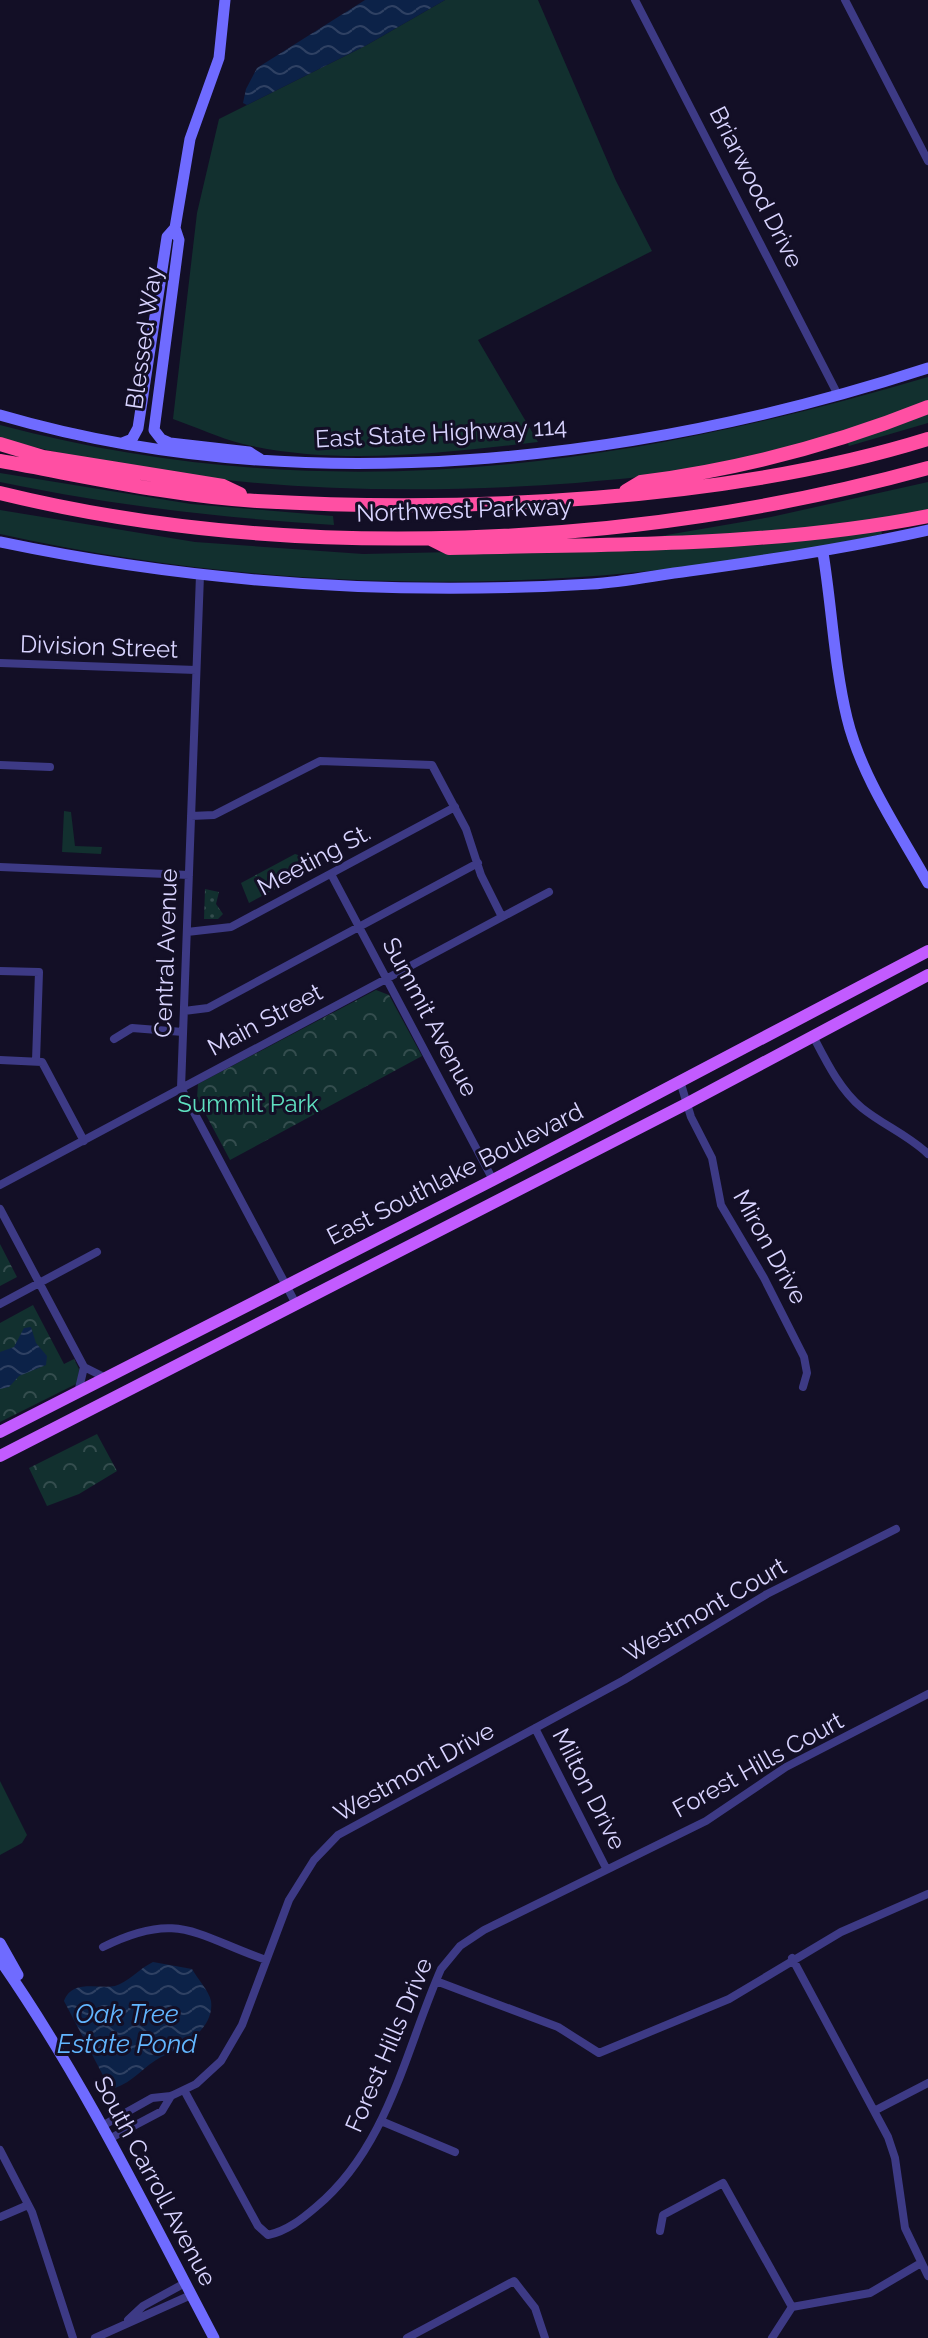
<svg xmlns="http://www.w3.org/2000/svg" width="928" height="2338" font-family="Raleway,sans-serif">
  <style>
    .grass { fill: #12302f }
    .park { fill: url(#park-crowns) }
    .garden { fill: url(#garden-dots) }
    .water { fill: url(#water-waves) }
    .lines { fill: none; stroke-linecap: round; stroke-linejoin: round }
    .street { stroke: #3d3a85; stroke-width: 8 }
    .secondary { stroke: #6f6bff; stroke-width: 11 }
    .primary { stroke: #c25bff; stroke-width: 12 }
    .highway { stroke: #ff4fa3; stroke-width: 14 }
    .labels { text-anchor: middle; stroke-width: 6; stroke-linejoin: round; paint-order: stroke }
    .street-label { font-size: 24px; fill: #d9d4ff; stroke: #130f26 }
    .park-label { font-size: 24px; fill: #5fe0c0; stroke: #130f26 }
    .water-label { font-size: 26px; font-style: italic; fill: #62b6ff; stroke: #130f26 }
  </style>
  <defs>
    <pattern id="park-crowns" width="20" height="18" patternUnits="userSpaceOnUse" patternTransform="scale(2)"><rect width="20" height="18" fill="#12302f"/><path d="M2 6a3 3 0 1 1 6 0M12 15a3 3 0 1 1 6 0" fill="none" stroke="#344d4e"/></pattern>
    <pattern id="garden-dots" width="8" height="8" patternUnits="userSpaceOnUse" patternTransform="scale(2)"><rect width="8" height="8" fill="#12302f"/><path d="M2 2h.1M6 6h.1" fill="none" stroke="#344d4e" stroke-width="1.8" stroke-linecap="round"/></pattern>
    <pattern id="water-waves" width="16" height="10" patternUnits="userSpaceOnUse" patternTransform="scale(2)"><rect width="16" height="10" fill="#0c2248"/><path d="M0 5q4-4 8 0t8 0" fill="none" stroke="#2f4163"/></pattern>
  </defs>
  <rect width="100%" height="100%" fill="#130f26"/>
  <!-- grass -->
  <path class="grass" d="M 445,0 L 538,0 L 616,181 L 652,251 L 478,340 L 538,442 C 442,453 338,466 243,444 C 219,438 196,427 173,419 L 197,213 L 219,119 L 365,46 Z
    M 928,377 L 928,402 C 882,418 837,436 791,450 C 722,470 647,477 576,483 C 385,497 186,490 0,438 L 0,425 C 321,510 614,470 928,377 Z
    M 928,411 L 928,423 L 849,446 L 847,442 Z
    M 0,473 L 191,504 L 333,516 L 334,525 C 222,518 110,505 0,482 Z
    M 928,482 L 928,512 L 770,535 L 655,537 L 771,517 Z
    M 0,510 L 195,542 L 363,554 L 763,545 L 881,530 L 882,534 C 594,597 289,598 0,534 Z
    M 64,811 L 71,812 L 75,846 L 102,847 L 101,854 L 62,852 Z
    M 0,1781 L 27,1835 L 22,1843 L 0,1855 Z"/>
  <!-- park -->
  <path class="park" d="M 295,854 L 310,859 L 309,871 L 249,903 L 241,883 Z
    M 376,990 L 389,995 L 422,1056 L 230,1160 L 197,1098 L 198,1084 Z
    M 0,1244 L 17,1277 L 0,1286 Z
    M 33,1305 L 64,1364 L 74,1359 L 79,1369 L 78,1383 L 0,1422 L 0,1323 Z
    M 97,1434 L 117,1471 L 79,1494 L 47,1506 L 29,1468 Z"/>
  <!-- garden -->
  <path class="garden" d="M 205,889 L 219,892 L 216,904 L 223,914 L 218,919 L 204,919 Z"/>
  <!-- water -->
  <path class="water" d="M 365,0 L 445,0 L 365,46 L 247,105 L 243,103 L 246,89 L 257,68 Z
    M 31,1327 L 36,1343 L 47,1356 L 46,1365 L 19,1376 L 9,1387 L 0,1389 L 0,1352 L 14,1347 L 24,1328 Z
    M 153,1962 L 192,1969 C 197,1978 209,1991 211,2001 C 215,2029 181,2048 161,2057 C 144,2066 133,2082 115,2088 L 108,2085 L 64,2001 C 72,1979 98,1989 115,1986 C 127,1983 140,1968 153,1962 Z"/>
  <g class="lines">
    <!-- street -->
    <path class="street" d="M 635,0 L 838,395
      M 845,0 L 928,161
      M 200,575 L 181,1088 L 296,1304
      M 0,663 L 196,670
      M 0,765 L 50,767
      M 191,816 L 214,815 L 320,761 L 432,765 L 466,829 L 481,875 L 502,917
      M 0,867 L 189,875
      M 331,874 L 493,1180
      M 187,932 L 231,927 L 455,807
      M 0,971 L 39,972 L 36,1061
      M 184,1011 L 208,1008 L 478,863
      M 813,1036 C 826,1061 840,1090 862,1108 C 883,1125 908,1135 928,1154
      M 114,1039 L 132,1028 L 183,1032
      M 0,1060 L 42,1062 L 84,1141
      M 680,1081 L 691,1117 L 712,1158 L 721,1205 L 764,1278 L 804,1357 L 807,1373 L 803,1387
      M 0,1185 L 549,892
      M 0,1209 L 84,1367 L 106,1378
      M 0,1304 L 97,1252
      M 78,1393 L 84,1367
      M 535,1728 L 606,1868
      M 103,1947 C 178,1910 195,1935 266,1960
      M 792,1958 L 888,2137 L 895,2158 L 905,2228 L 928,2276
      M 436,1981 L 558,2027 L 599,2053 L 729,1999 L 841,1932 L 928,1894
      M 184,2090 L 258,2226 L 268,2235 C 287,2231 302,2219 316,2207 C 388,2147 405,2051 441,1969 L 460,1946 L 484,1930 L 706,1821 L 786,1767 L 928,1694
      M 874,2111 L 928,2083
      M 381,2121 L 455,2152
      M 102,2126 L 152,2098 L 171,2096 L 196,2084 L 221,2061 L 242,2025 L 289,1900 L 314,1860 L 338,1835 L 624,1680 L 767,1594 L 896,1529
      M 109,2139 L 162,2111 L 171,2096
      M 0,2150 L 32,2212 L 73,2338
      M 0,2217 L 28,2205
      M 660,2231 L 663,2215 L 723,2183 L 792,2307
      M 128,2320 L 143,2306 L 185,2283
      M 95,2338 L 191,2295
      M 407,2338 L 514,2281 L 535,2308 L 545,2338
      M 772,2338 L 792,2307 L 870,2293 L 921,2263"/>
    <!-- secondary -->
    <path class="secondary" d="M 175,228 L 179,240 L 154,430 L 161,439 L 170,443 L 249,452 L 260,459
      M 0,415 C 298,502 636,463 928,368
      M 122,443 L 132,439 L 138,428 L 167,237 L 175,228 L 190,139 L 219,58 L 225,0
      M 0,542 C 195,583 394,596 592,584 C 624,582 657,575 689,571 C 769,560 848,548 928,530
      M 823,553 C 832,608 834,664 847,718 C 861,776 899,831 928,883
      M 0,1943 L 18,1975
      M 0,1960 C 83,2079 147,2211 214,2338"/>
    <!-- primary -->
    <path class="primary" d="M 0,1432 L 493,1180 L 928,951
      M 0,1456 L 686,1104 L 928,975"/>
    <!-- highway -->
    <path class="highway" d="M 0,444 L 43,457 L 223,486 L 240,494
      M 0,461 C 85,476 171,496 257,501 C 464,513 729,501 928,439
      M 626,491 L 641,482 C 742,469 833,445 928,407
      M 0,493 C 293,565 638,548 928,468
      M 431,539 L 449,548 C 610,544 770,547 928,516"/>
  </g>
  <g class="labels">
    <!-- street labels -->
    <g class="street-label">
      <text transform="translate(756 187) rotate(63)" y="8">Briarwood Drive</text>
      <text transform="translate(144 338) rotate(-82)" y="8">Blessed Way</text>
      <text transform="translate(441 433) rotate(-3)" y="8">East State Highway 114</text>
      <text transform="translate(464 510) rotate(-2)" y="8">Northwest Parkway</text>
      <text transform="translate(99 647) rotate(2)" y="8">Division Street</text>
      <text transform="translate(314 860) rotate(-28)" y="8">Meeting St.</text>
      <text transform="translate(166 953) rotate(-88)" y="8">Central Avenue</text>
      <text transform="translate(430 1017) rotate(62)" y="8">Summit Avenue</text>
      <text transform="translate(265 1020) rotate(-28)" y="8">Main Street</text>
      <text transform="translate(455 1174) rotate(-27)" y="8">East Southlake Boulevard</text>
      <text transform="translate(770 1247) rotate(61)" y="8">Miron Drive</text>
      <text transform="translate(705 1610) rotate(-30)" y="8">Westmont Court</text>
      <text transform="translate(758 1765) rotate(-29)" y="8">Forest Hills Court</text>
      <text transform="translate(414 1772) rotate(-29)" y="8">Westmont Drive</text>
      <text transform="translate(589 1789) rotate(63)" y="8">Milton Drive</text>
      <text transform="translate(389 2045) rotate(-67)" y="8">Forest Hills Drive</text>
      <text transform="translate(155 2181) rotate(62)" y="8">South Carroll Avenue</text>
    </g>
    <!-- park labels -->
    <g class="park-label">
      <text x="248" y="1112">Summit Park</text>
    </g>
    <!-- water labels -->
    <g class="water-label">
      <text x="127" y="2023">Oak Tree<tspan x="127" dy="30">Estate Pond</tspan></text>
    </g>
  </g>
</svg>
